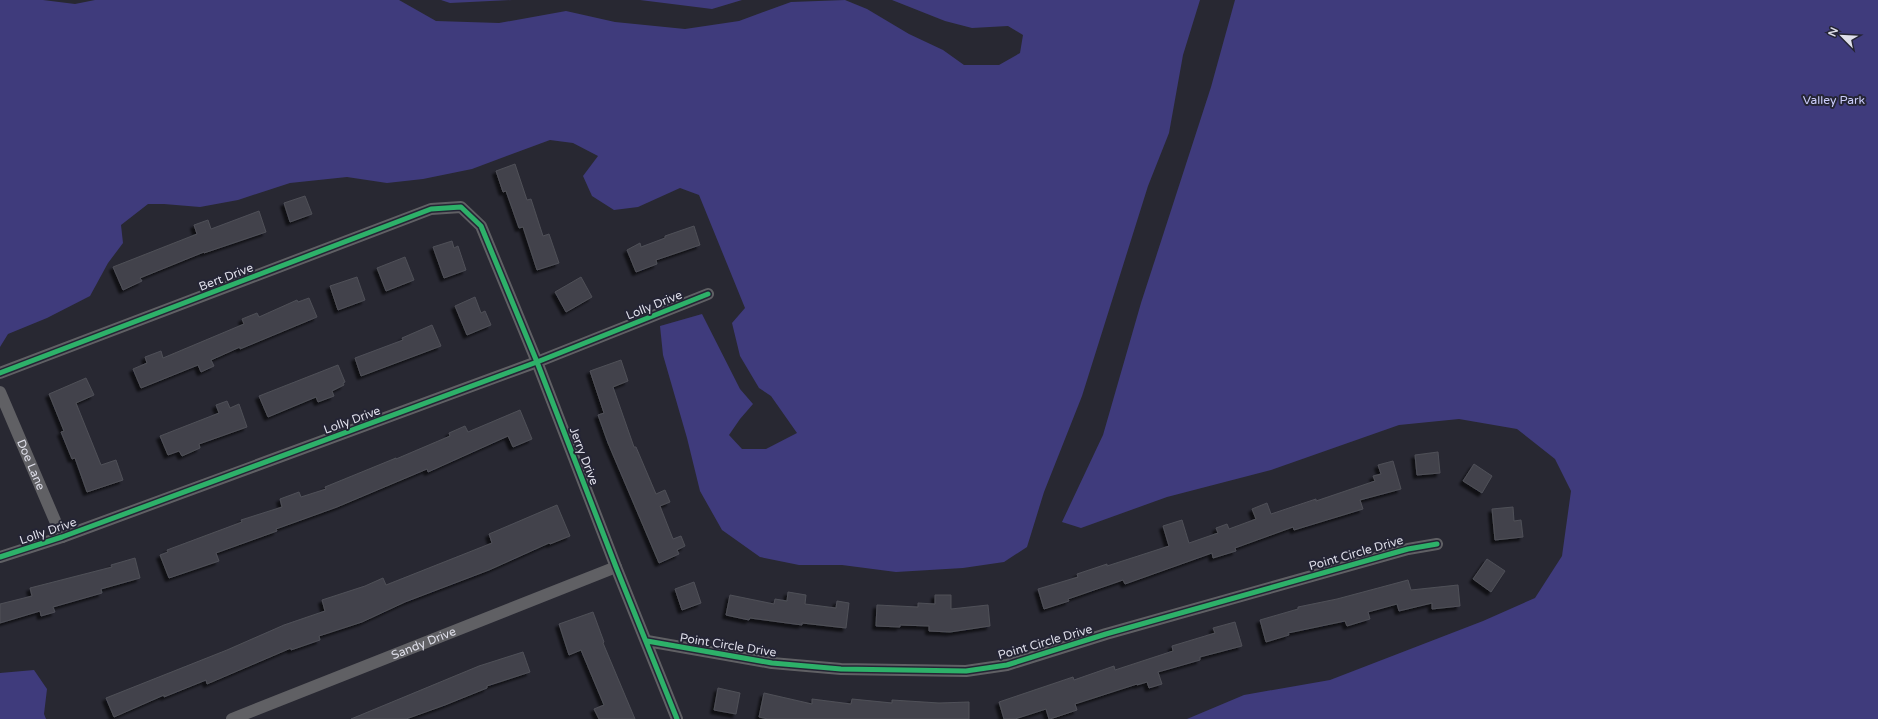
<svg xmlns="http://www.w3.org/2000/svg" width="1878" height="719" font-family="'Varela Round',sans-serif">
  <style>
    .green { fill: #3f3b7c }
    .building { fill: #43434b; stroke: #4f5058; filter: url(#shadow) }
    .lines { fill: none; stroke-linecap: round; stroke-linejoin: round }
    .minor { stroke: #606064; stroke-width: 12 }
    .cycleway-casing { stroke: #252535; stroke-width: 8 }
    .cycleway { stroke: #2db169; stroke-width: 5 }
    .labels { text-anchor: middle; stroke-width: 4; stroke-linejoin: round; paint-order: stroke }
    .park-label { font-size: 12px; fill: #cbcdfa; stroke: #252535 }
    .street-label { font-size: 12px; fill: #dfdfea; stroke: #252535 }
  </style>
  <defs>
    <filter id="shadow"><feDropShadow dx="-3.5" dy="3.5" stdDeviation="1" flood-color="#0009"/></filter>
  </defs>
  <rect width="100%" height="100%" fill="#282832"/>
  <!-- green -->
  <path class="green" d="M 0,0 L 43,0 L 75,4 L 95,0 L 399,0 L 436,21 L 499,23 L 566,11 L 615,22 L 685,29 L 739,21 L 791,2 L 845,0 L 867,9 L 909,34 L 943,50 L 964,65 L 999,65 L 1020,53 L 1023,35 L 1008,26 L 972,28 L 945,21 L 892,0 L 1200,0 L 1183,55 L 1169,133 L 1148,186 L 1082,396 L 1044,492 L 1027,547 L 1004,562 L 963,568 L 896,572 L 842,565 L 799,565 L 760,557 L 722,530 L 700,491 L 687,438 L 663,355 L 660,326 L 702,314 L 740,389 L 753,404 L 740,419 L 729,435 L 742,449 L 766,449 L 797,433 L 771,396 L 759,388 L 740,356 L 732,323 L 745,308 L 699,195 L 680,188 L 638,207 L 614,210 L 592,196 L 583,176 L 598,156 L 573,143 L 550,140 L 472,169 L 423,179 L 387,183 L 347,177 L 290,183 L 238,200 L 200,207 L 164,204 L 148,204 L 121,225 L 123,243 L 108,263 L 90,296 L 47,318 L 8,334 L 0,347 Z
    M 441,0 L 512,0 L 450,3 Z
    M 640,0 L 742,0 L 712,9 Z
    M 1235,0 L 1878,0 L 1878,719 L 1187,719 L 1244,695 L 1330,680 L 1483,621 L 1535,598 L 1562,556 L 1571,491 L 1555,459 L 1517,429 L 1459,419 L 1399,425 L 1271,470 L 1167,497 L 1081,528 L 1062,522 L 1103,435 L 1141,303 L 1211,87 Z
    M 34,670 L 47,689 L 44,714 L 46,719 L 0,719 L 0,673 Z"/>
  <!-- building -->
  <path class="building" d="M 515,164 L 527,200 L 531,199 L 543,236 L 549,234 L 559,263 L 537,270 L 523,227 L 519,228 L 506,191 L 503,192 L 496,171 Z
    M 305,196 L 312,214 L 290,222 L 284,203 Z
    M 259,211 L 266,232 L 204,253 L 204,252 L 140,278 L 142,281 L 123,290 L 113,267 L 197,234 L 194,225 L 208,220 L 211,229 Z
    M 694,226 L 700,245 L 656,260 L 657,264 L 636,272 L 627,250 L 640,243 L 641,247 L 665,238 L 665,236 Z
    M 452,241 L 454,248 L 458,246 L 466,270 L 444,278 L 433,247 Z
    M 405,257 L 414,280 L 386,291 L 377,268 Z
    M 357,277 L 365,300 L 338,310 L 330,286 Z
    M 581,277 L 592,297 L 566,312 L 555,292 Z
    M 475,297 L 481,313 L 485,311 L 491,325 L 467,335 L 455,306 Z
    M 309,298 L 317,317 L 240,349 L 240,347 L 211,360 L 214,366 L 201,372 L 198,365 L 141,388 L 133,369 L 147,363 L 145,357 L 161,351 L 163,358 L 244,324 L 242,319 L 257,313 L 259,317 L 297,300 L 298,302 Z
    M 432,325 L 441,346 L 361,376 L 355,358 L 403,340 L 402,338 Z
    M 621,360 L 628,381 L 613,387 L 634,447 L 636,447 L 656,494 L 665,490 L 670,502 L 660,506 L 673,539 L 681,536 L 685,546 L 677,550 L 679,554 L 659,563 L 608,443 L 598,415 L 604,413 L 590,371 Z
    M 338,365 L 345,382 L 343,383 L 344,385 L 332,391 L 334,396 L 318,402 L 316,397 L 268,417 L 259,396 Z
    M 86,378 L 94,395 L 76,403 L 101,465 L 116,460 L 123,480 L 87,492 L 75,458 L 72,459 L 61,432 L 64,431 L 49,394 Z
    M 227,401 L 230,408 L 239,404 L 247,427 L 199,444 L 200,448 L 182,456 L 179,451 L 168,455 L 160,436 L 219,413 L 216,405 Z
    M 520,410 L 532,439 L 513,447 L 508,436 L 428,472 L 427,469 L 337,507 L 276,529 L 277,531 L 216,553 L 219,561 L 169,578 L 160,555 L 168,552 L 167,550 L 242,522 L 241,520 L 282,507 L 280,499 L 299,492 L 301,497 L 326,489 L 325,487 L 396,458 L 396,459 L 450,436 L 449,433 L 465,426 L 468,432 Z
    M 1438,452 L 1440,473 L 1417,475 L 1415,455 Z
    M 1393,461 L 1401,489 L 1360,500 L 1363,509 L 1294,530 L 1293,527 L 1235,548 L 1236,551 L 1213,558 L 1212,553 L 1125,584 L 1123,580 L 1068,599 L 1069,601 L 1044,609 L 1038,589 L 1078,577 L 1077,574 L 1107,564 L 1107,566 L 1169,546 L 1163,526 L 1182,520 L 1189,543 L 1218,533 L 1216,528 L 1227,524 L 1229,529 L 1256,519 L 1252,509 L 1267,503 L 1271,514 L 1316,499 L 1316,501 L 1375,481 L 1373,476 L 1381,474 L 1378,465 Z
    M 1474,464 L 1492,476 L 1482,493 L 1463,481 Z
    M 557,505 L 570,536 L 550,544 L 549,543 L 489,570 L 405,602 L 362,622 L 319,636 L 320,640 L 291,650 L 291,648 L 207,684 L 206,680 L 164,697 L 164,695 L 114,717 L 106,698 L 227,650 L 284,625 L 325,611 L 322,600 L 365,586 L 383,578 L 386,585 L 492,543 L 489,534 Z
    M 1513,507 L 1514,521 L 1521,520 L 1523,537 L 1495,540 L 1492,509 Z
    M 135,558 L 140,578 L 101,589 L 102,593 L 53,607 L 55,612 L 41,616 L 40,611 L 0,623 L 0,604 L 32,596 L 30,588 L 112,567 L 111,565 Z
    M 1487,559 L 1505,571 L 1491,592 L 1473,579 Z
    M 1408,580 L 1411,590 L 1458,585 L 1460,606 L 1432,609 L 1432,603 L 1399,611 L 1397,604 L 1368,612 L 1370,619 L 1347,626 L 1345,621 L 1288,633 L 1289,635 L 1266,642 L 1260,620 L 1298,609 L 1298,607 L 1337,599 Z
    M 694,582 L 701,603 L 682,610 L 675,589 Z
    M 788,592 L 806,595 L 805,604 L 836,608 L 837,601 L 849,603 L 846,628 L 802,623 L 802,625 L 750,618 L 749,620 L 726,615 L 730,595 L 774,604 L 775,599 L 787,601 Z
    M 935,595 L 951,595 L 951,609 L 988,605 L 990,626 L 950,632 L 929,631 L 929,626 L 900,625 L 900,627 L 876,626 L 877,605 L 918,607 L 918,603 L 935,604 Z
    M 593,612 L 604,642 L 603,643 L 635,719 L 599,719 L 594,709 L 604,705 L 581,650 L 569,655 L 559,624 Z
    M 1235,622 L 1242,646 L 1200,657 L 1200,660 L 1158,672 L 1162,684 L 1149,688 L 1147,682 L 1137,685 L 1137,684 L 1075,704 L 1077,710 L 1050,719 L 1049,719 L 1046,709 L 1015,719 L 1004,719 L 999,702 L 1073,677 L 1074,680 L 1114,666 L 1115,670 L 1173,651 L 1172,646 L 1215,633 L 1213,628 Z
    M 523,652 L 530,672 L 487,686 L 487,688 L 445,705 L 406,719 L 351,719 L 479,666 Z
    M 718,688 L 740,693 L 736,714 L 714,710 Z
    M 764,693 L 812,704 L 812,699 L 851,704 L 852,699 L 892,703 L 892,700 L 939,703 L 969,702 L 969,719 L 768,719 L 759,717 Z"/>
  <g class="lines">
    <!-- minor -->
    <g class="minor">
      <path d="M 0,373 L 431,209 L 461,207 L 481,226 L 537,362 L 616,567 L 677,719"/>
      <path id="s1" d="M 0,392 L 62,537"/>
      <path d="M 0,557 L 62,537 L 537,362 L 708,294"/>
      <path d="M 647,641 L 772,663 L 841,669 L 966,671 L 1007,665 L 1106,634 L 1408,549 L 1437,544"/>
      <path id="s2" d="M 232,719 L 616,567"/>
    </g>
    <defs>
      <path id="cycleway" d="M 0,373 L 431,209 L 461,207 L 481,226 L 537,362 L 616,567 L 677,719
        M 0,557 L 62,537 L 537,362 L 708,294
        M 647,641 L 772,663 L 841,669 L 966,671 L 1007,665 L 1106,634 L 1408,549 L 1437,544"/>
    </defs>
    <!-- cycleway casing -->
    <use href="#cycleway" class="cycleway-casing"/>
    <!-- cycleway -->
    <use href="#cycleway" class="cycleway"/>
  </g>
  <g class="labels">
    <!-- park labels -->
    <g class="park-label">
      <text x="1834" y="104">Valley Park</text>
    </g>
    <!-- street labels -->
    <g class="street-label">
      <text transform="translate(226 277) rotate(-21)" y="4">Bert Drive</text>
      <text transform="translate(654 305) rotate(-22)" y="4">Lolly Drive</text>
      <text transform="translate(352 420) rotate(-20)" y="4">Lolly Drive</text>
      <text transform="translate(584 456) rotate(69)" y="4">Jerry Drive</text>
      <text dy="4" stroke="none"><textPath href="#s1" startOffset="79">Doe Lane</textPath></text>
      <text transform="translate(48 531) rotate(-19)" y="4">Lolly Drive</text>
      <text transform="translate(1356 553) rotate(-16)" y="4">Point Circle Drive</text>
      <text transform="translate(1045 642) rotate(-16)" y="4">Point Circle Drive</text>
      <text dy="4" stroke="none"><textPath href="#s2" startOffset="206">Sandy Drive</textPath></text>
      <text transform="translate(728 645) rotate(9)" y="4">Point Circle Drive</text>
    </g>
  </g>
  <!-- north arrow -->
  <g transform="translate(1842 36) rotate(294)" stroke="#252535" stroke-width="3" paint-order="stroke">
  <path d="M0-3L7 15L0 10L-7 15Z" fill="#dfdfea"/>
  <text y="-6" font-size="11" font-weight="bold" text-anchor="middle" fill="#dfdfea">N</text>
  </g>
</svg>
